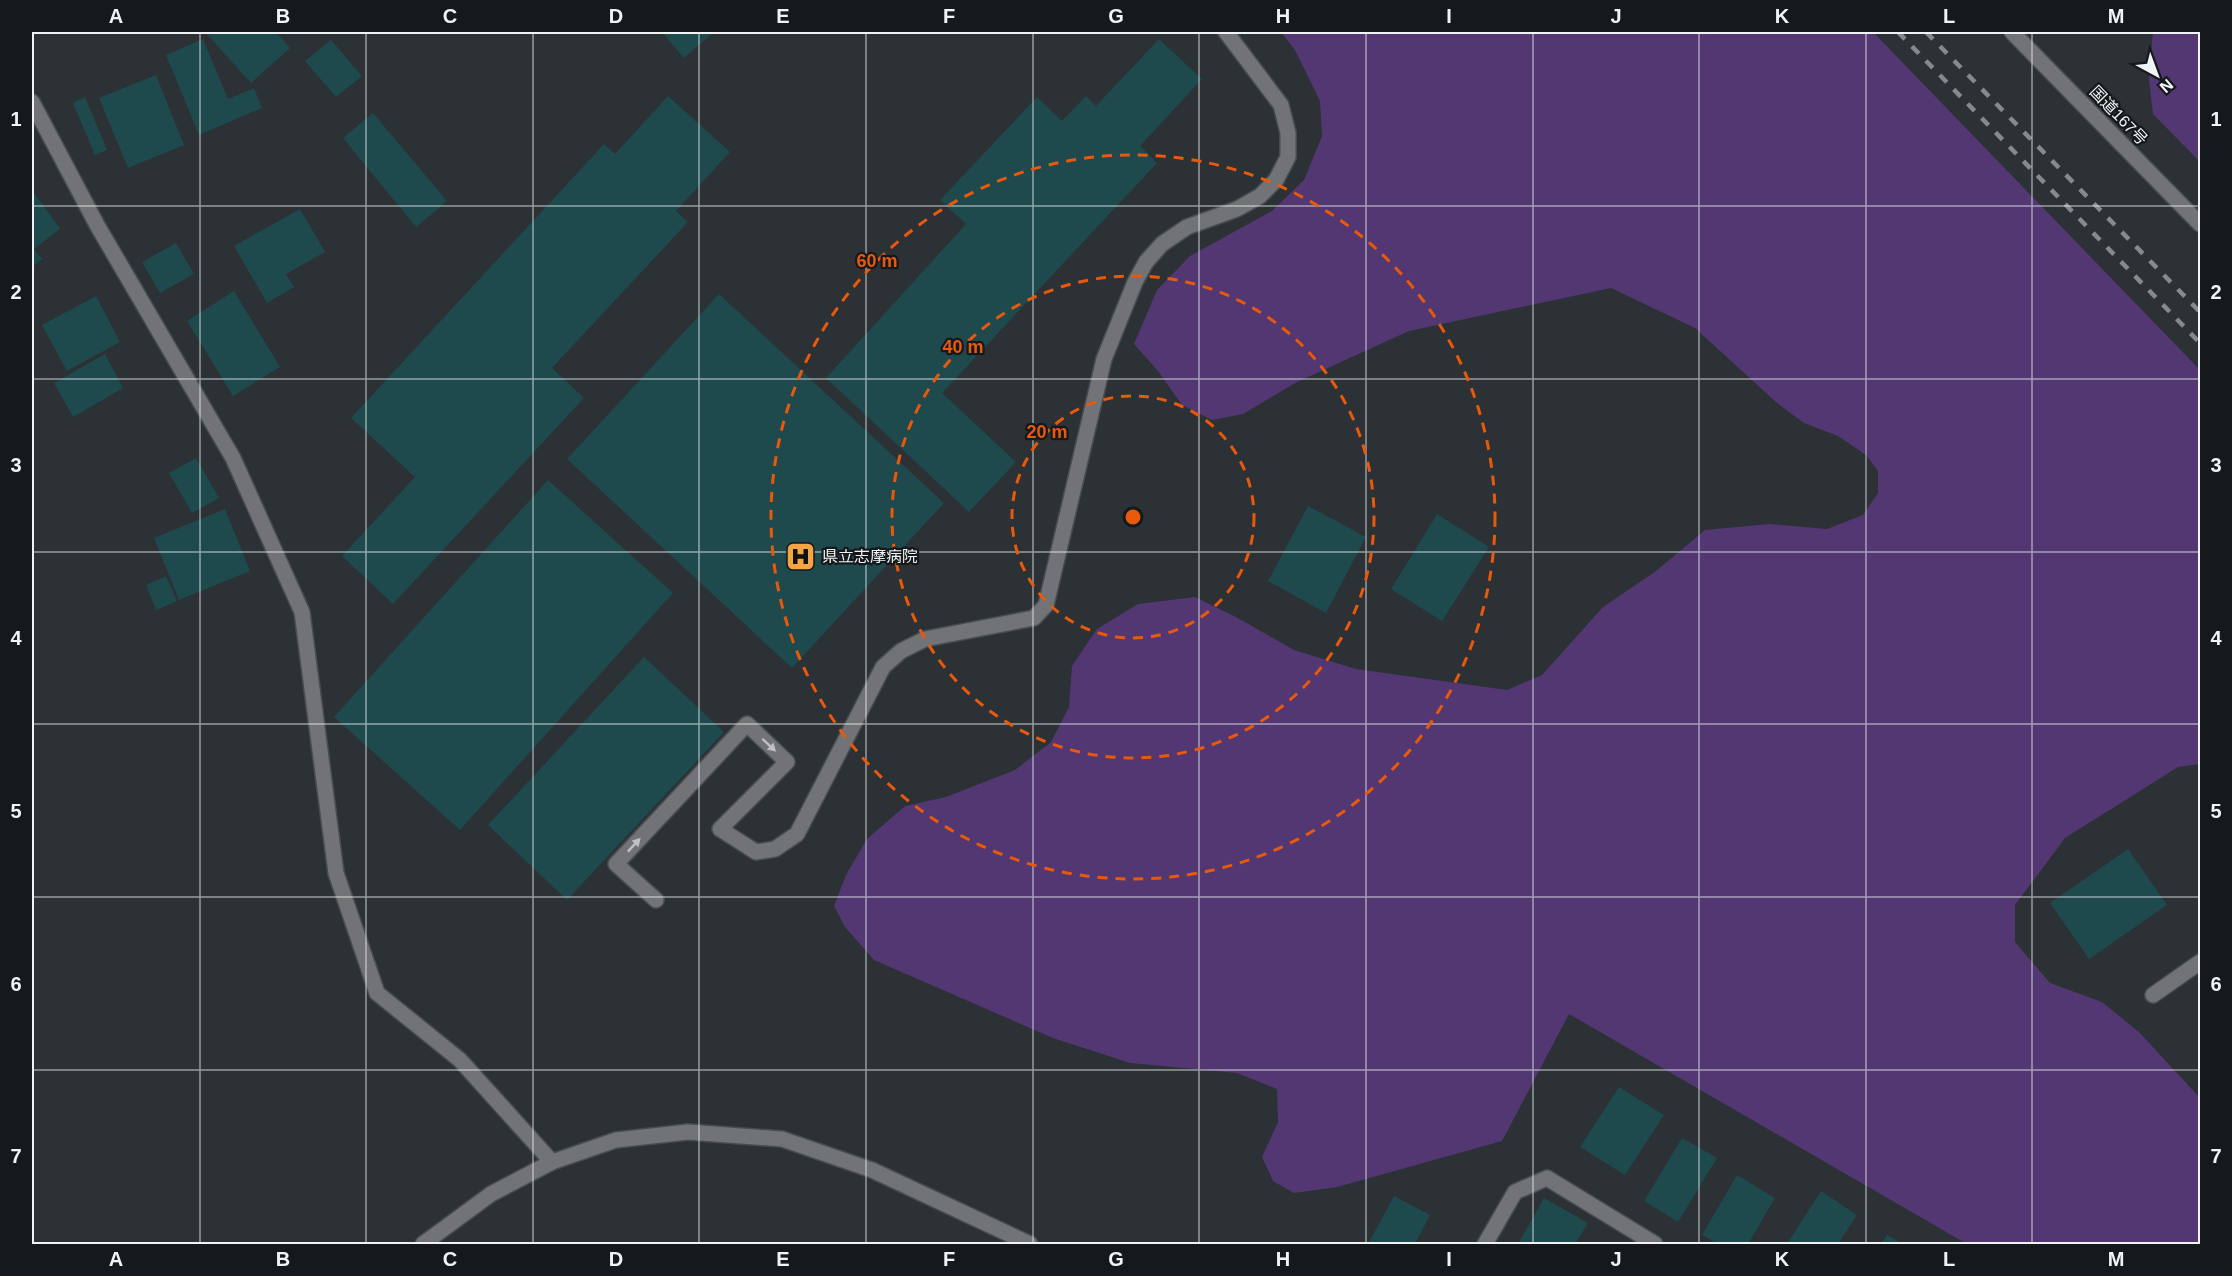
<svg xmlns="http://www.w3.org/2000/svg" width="2232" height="1276" font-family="Helvetica,'Noto Sans JP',sans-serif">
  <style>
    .green { fill: #533772 }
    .building { fill: #1e494d }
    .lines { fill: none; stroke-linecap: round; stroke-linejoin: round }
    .service-casing { stroke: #474c50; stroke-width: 18 }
    .minor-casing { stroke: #474c50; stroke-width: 18 }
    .tertiary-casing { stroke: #474c50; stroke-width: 18 }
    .service { stroke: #727376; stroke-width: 15 }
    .minor { stroke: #727376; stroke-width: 15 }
    .tertiary { stroke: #727376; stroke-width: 15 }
    .rail { stroke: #858a8d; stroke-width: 4.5; stroke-dasharray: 10 10; stroke-linecap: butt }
    .oneway { fill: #bec0c3 }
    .grid { fill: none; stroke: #f0f4f6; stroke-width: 1.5; stroke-opacity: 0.55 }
    .ring { fill: none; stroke: #e8590c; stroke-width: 3; stroke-dasharray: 10 8 }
    .labels { text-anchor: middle; stroke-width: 4.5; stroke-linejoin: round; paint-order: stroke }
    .street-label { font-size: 16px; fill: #f0f4f6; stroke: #16191b }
    .poi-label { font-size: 16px; fill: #f0f4f6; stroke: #16191b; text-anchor: start }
    .centre { fill: #e8590c; stroke: #16191b; stroke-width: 3 }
    .ring-label { font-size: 18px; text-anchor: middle; font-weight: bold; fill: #e8590c; stroke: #16191b; stroke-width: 4.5; stroke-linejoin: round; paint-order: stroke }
    .neatline { fill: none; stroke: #f0f4f6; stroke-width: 2 }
    .grid-label { font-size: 20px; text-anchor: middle; font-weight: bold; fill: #f0f4f6 }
  </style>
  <rect width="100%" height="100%" fill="#2c3135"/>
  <!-- green -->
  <path class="green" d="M 1281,32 L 1873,32 L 2200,370 L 2200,764 L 2178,767 L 2065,838 L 2015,905 L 2015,942 L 2050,983 L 2102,1002 L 2139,1032 L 2200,1098 L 2200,1244 L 1967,1244 L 1569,1014 L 1502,1141 L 1337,1187 L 1294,1193 L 1273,1181 L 1262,1157 L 1278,1122 L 1277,1089 L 1237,1073 L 1130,1063 L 1053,1038 L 874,960 L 845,927 L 834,906 L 846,875 L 867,839 L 905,806 L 946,797 L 1015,770 L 1051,742 L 1069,707 L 1072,666 L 1097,629 L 1138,604 L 1195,597 L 1236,617 L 1294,650 L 1356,669 L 1507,690 L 1542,675 L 1603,607 L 1656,571 L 1705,530 L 1770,524 L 1827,529 L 1863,515 L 1878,493 L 1878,471 L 1866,455 L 1838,436 L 1804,423 L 1777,403 L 1695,328 L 1611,288 L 1409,331 L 1295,383 L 1243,414 L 1212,420 L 1182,405 L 1158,371 L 1134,344 L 1157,290 L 1190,256 L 1272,211 L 1304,180 L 1322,136 L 1320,101 L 1295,50 Z
    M 2153,32 L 2200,32 L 2200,162 L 2153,114 L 2149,79 Z"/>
  <!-- building -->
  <path class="building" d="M 205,32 L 276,32 L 290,48 L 251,83 Z
    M 662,32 L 714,32 L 684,58 Z
    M 203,39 L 228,99 L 254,88 L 262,108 L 199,135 L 166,55 Z
    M 1159,39 L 1202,79 L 1140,146 L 1157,163 L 942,393 L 1016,462 L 969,512 L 826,378 L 966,224 L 940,200 L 1037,97 L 1062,121 L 1086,96 L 1096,106 Z
    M 331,40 L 362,76 L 336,97 L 305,61 Z
    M 156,75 L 184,145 L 128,168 L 99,98 Z
    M 668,96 L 730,152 L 676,211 L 688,222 L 552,368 L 584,398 L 393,604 L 342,556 L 415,477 L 351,418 L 604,144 L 615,154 Z
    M 85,97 L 107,150 L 95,155 L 73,103 Z
    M 373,113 L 447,201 L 416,227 L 343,138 Z
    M 32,190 L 60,229 L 34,249 L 42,259 L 32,267 Z
    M 300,209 L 325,252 L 286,274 L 294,287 L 267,303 L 234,246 Z
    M 176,243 L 194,274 L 160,293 L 142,262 Z
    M 234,291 L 280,367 L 233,396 L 187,321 Z
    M 719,294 L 944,503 L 792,668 L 567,459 Z
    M 96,296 L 120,342 L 67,371 L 42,325 Z
    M 105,354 L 123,388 L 73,417 L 54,383 Z
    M 196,458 L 219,498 L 192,513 L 169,473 Z
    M 548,480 L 673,593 L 460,830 L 334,717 Z
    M 1308,506 L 1366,537 L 1326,613 L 1268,581 Z
    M 225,509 L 250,571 L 179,600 L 154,538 Z
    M 1437,514 L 1489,547 L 1442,621 L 1391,589 Z
    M 166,576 L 177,601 L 156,610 L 146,585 Z
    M 644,657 L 724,732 L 567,900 L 488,825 Z
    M 2128,849 L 2167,905 L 2089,959 L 2050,903 Z
    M 1619,1087 L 1664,1115 L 1625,1175 L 1580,1147 Z
    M 1682,1138 L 1717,1158 L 1678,1222 L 1644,1201 Z
    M 1737,1175 L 1775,1198 L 1748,1244 L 1718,1244 L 1702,1235 Z
    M 1821,1191 L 1857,1215 L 1838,1244 L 1787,1244 Z
    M 1394,1196 L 1430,1215 L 1415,1244 L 1368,1244 Z
    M 1544,1198 L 1588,1223 L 1575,1244 L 1518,1244 Z
    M 1887,1235 L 1903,1244 L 1881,1244 Z"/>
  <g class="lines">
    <defs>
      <path id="service" d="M 656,900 L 616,864 L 747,724 L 787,762 L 720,829 L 756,852 L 775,849 L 797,834 L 883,667 L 901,651 L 925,639 L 1034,618 L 1046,605 L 1104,359 L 1135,282 L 1146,262 L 1162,244 L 1187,227 L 1237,209 L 1260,196 L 1276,180 L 1288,157 L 1288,133 L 1281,105 L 1226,32
        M 2153,995 L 2200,962
        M 1485,1244 L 1515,1192 L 1547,1178 L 1655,1244"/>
      <path id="minor" d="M 32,102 L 97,225 L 233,458 L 302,612 L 336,873 L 377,993 L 460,1060 L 552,1162
        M 423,1244 L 491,1194 L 552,1162 L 616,1140 L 688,1132 L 782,1139 L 872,1170 L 1030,1244"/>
      <path id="tertiary" d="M 2012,32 L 2200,224"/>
    </defs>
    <!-- service casing -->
    <use href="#service" class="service-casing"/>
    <!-- minor casing -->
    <use href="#minor" class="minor-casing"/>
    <!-- tertiary casing -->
    <use href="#tertiary" class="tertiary-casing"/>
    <!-- service -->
    <use href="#service" class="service"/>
    <!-- minor -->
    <use href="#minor" class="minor"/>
    <!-- tertiary -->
    <use href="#tertiary" class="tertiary"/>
    <!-- rail -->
    <path class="rail" d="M 1898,32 L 2200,343
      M 1926,32 L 2200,312"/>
  </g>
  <!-- one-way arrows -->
  <defs><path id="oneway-solid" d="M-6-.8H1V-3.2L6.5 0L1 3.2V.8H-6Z" transform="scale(1.5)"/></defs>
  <g class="oneway">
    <use href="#oneway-solid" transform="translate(769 745) rotate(43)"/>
    <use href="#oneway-solid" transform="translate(634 845) rotate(-47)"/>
  </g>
  <!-- grid -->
  <path class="grid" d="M 200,32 L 200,1244M 366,32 L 366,1244M 533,32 L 533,1244M 699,32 L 699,1244M 866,32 L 866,1244M 1033,32 L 1033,1244M 1199,32 L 1199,1244M 1366,32 L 1366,1244M 1533,32 L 1533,1244M 1699,32 L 1699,1244M 1866,32 L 1866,1244M 2032,32 L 2032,1244M 32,206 L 2200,206M 32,379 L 2200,379M 32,552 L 2200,552M 32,724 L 2200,724M 32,897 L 2200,897M 32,1070 L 2200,1070"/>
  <!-- distance rings -->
  <g class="ring">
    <circle cx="1133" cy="517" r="121"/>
    <circle cx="1133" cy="517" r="241"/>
    <circle cx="1133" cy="517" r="362"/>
  </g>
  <!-- icons -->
  <defs>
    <symbol id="hospital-square" viewBox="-11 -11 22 22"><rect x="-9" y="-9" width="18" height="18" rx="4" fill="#f3a443" stroke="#16191b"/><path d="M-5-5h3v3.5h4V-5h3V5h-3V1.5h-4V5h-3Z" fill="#111"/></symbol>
  </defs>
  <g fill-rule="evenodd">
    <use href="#hospital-square" x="784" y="540" width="33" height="33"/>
  </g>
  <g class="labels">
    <!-- street labels -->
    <g class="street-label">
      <text transform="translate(2119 115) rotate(46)" y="6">国道167号</text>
    </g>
    <!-- poi labels -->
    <g class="poi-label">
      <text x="822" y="562">県立志摩病院</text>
    </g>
  </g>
  <circle cx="1133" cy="517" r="9" class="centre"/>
  <g class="ring-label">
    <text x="877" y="267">60 m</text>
    <text x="963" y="353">40 m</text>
    <text x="1047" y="438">20 m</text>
  </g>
  <!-- border -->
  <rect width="2232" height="1276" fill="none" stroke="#16191b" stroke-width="66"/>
  <!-- north arrow -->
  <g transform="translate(2157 75) rotate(139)" stroke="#16191b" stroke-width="4.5" paint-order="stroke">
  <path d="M0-4.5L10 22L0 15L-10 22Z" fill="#f0f4f6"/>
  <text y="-9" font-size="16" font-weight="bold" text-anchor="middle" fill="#f0f4f6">N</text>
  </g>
  <rect x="33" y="33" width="2166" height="1210" class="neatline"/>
  <g class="grid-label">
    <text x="116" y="23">A</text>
    <text x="283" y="23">B</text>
    <text x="450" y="23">C</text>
    <text x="616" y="23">D</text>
    <text x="783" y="23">E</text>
    <text x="949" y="23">F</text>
    <text x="1116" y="23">G</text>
    <text x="1283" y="23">H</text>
    <text x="1449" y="23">I</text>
    <text x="1616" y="23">J</text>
    <text x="1782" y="23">K</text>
    <text x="1949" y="23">L</text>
    <text x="2116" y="23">M</text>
    <text x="16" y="126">1</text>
    <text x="2216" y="126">1</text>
    <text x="16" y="299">2</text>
    <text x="2216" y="299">2</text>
    <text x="16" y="472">3</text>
    <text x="2216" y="472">3</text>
    <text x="16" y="645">4</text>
    <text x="2216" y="645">4</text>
    <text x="16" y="818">5</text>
    <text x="2216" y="818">5</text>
    <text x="16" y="991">6</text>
    <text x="2216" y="991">6</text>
    <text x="16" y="1163">7</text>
    <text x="2216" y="1163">7</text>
    <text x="116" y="1266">A</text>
    <text x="283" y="1266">B</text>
    <text x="450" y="1266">C</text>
    <text x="616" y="1266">D</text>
    <text x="783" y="1266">E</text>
    <text x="949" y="1266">F</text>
    <text x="1116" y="1266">G</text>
    <text x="1283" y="1266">H</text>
    <text x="1449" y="1266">I</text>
    <text x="1616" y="1266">J</text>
    <text x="1782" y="1266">K</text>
    <text x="1949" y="1266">L</text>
    <text x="2116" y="1266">M</text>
  </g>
</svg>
